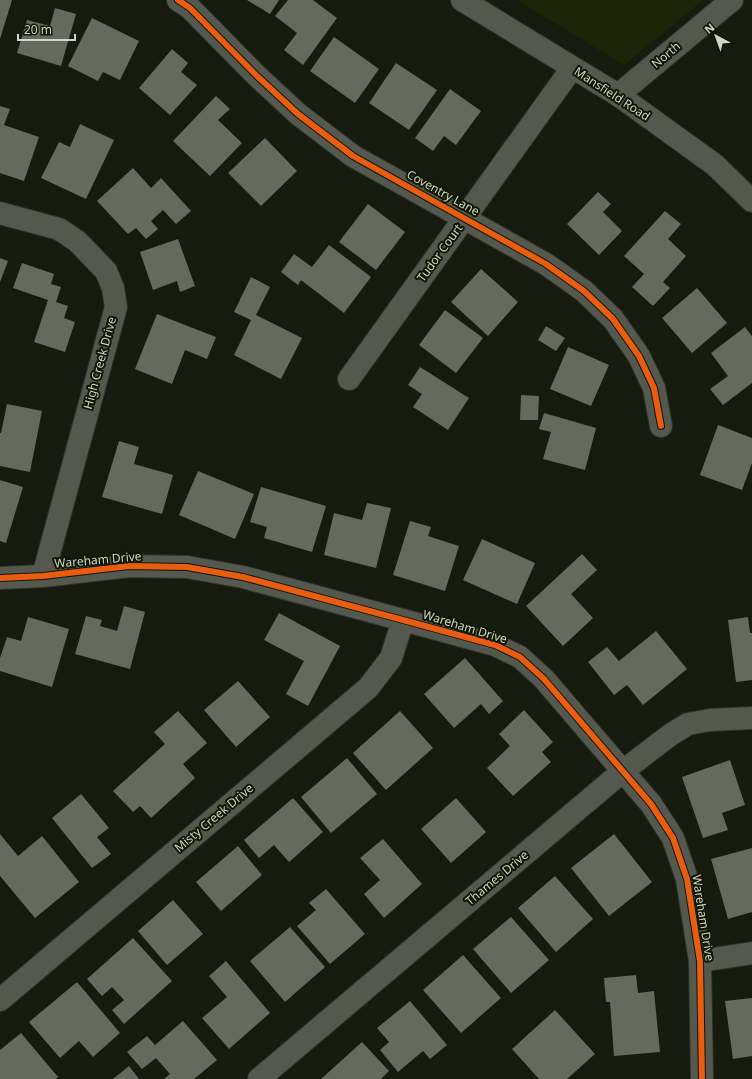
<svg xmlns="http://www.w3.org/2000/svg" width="752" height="1079" font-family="'Noto Sans',sans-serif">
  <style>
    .built { fill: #1d2509 }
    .building { fill: #65695e }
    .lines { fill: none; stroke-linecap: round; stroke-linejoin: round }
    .minor-casing { stroke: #30342a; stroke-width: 24 }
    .tertiary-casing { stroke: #30342a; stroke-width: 24 }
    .minor { stroke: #55584f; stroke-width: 22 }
    .tertiary { stroke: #55584f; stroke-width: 22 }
    .cycleway-casing { stroke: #101702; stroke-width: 8 }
    .cycleway { stroke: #e95d12; stroke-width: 6 }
    .labels { text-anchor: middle; stroke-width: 4; stroke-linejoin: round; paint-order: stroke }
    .street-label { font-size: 12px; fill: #d0d6c7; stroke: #101702 }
  </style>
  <rect width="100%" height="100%" fill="#171b0f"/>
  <!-- built -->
  <path class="built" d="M 517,0 L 703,0 L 624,65 Z"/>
  <!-- building -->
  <path class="building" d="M 0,0 L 12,0 L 0,39 Z
    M 247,0 L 279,0 L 270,14 Z
    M 288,0 L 313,0 L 337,18 L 303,65 L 284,50 L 297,33 L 275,16 Z
    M 55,8 L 76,14 L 61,66 L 17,53 L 27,20 L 50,26 Z
    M 92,18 L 139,41 L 120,80 L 103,72 L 98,81 L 68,66 Z
    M 334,37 L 379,69 L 355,103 L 310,71 Z
    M 172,49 L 188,63 L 181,72 L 197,85 L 170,115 L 139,88 Z
    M 396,63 L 437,90 L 409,130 L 369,103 Z
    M 450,89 L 481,111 L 456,145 L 444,136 L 433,151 L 415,138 Z
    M 216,96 L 230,109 L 218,120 L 242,143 L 210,176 L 173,141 Z
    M 0,106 L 10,109 L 4,125 L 39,137 L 24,181 L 0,173 Z
    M 80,124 L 114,140 L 86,199 L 41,178 L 59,142 L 70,147 Z
    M 265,138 L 297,171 L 261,206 L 228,173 Z
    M 133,168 L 151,188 L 161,178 L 191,211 L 176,224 L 163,210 L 151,221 L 158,229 L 146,239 L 136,228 L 128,234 L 97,201 Z
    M 598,192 L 611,204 L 603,212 L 622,231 L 599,255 L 567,224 Z
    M 368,204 L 405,232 L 376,270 L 339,242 Z
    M 665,211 L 681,224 L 668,239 L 686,256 L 663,282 L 670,288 L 653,306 L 632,287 L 644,274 L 624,256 Z
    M 178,239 L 195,286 L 180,292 L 177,281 L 153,290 L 140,252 Z
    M 329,245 L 371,277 L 344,313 L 301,280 L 298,285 L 281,272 L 294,254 L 312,267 Z
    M 0,258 L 8,261 L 0,282 Z
    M 22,263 L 54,274 L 51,284 L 61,287 L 56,302 L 68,306 L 64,318 L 75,322 L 65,352 L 34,342 L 48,300 L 13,288 Z
    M 481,269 L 518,302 L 488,336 L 451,302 Z
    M 251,277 L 270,287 L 256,315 L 302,338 L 281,379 L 234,355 L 251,320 L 234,312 Z
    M 697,288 L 727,323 L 692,353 L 662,318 Z
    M 445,310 L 483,338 L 456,373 L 419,345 Z
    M 157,314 L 216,337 L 207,359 L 185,350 L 172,384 L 135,369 Z
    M 546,326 L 565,338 L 556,351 L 538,340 Z
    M 745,327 L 752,336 L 752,383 L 723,405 L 710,389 L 728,376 L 711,353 Z
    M 568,347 L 609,365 L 591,406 L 550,389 Z
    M 420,367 L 469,398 L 448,430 L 413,407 L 422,394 L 408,385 Z
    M 521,395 L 539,396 L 538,420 L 520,420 Z
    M 7,404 L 42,411 L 30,472 L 0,466 L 0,433 L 1,433 Z
    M 544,413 L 596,428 L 585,470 L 543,459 L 551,432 L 539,429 Z
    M 718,425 L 752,438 L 752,463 L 742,490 L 700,475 Z
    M 119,441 L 139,447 L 134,464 L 173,475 L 162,514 L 102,497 Z
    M 198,471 L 254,494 L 235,539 L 179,515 Z
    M 0,480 L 23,487 L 6,543 L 0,541 Z
    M 261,487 L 326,506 L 312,552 L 264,538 L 267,527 L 250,522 Z
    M 367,503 L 391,508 L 376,568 L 324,555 L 334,513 L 362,520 Z
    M 410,521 L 431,527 L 428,536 L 459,546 L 445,591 L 393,575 Z
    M 482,539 L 535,563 L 517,604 L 463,580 Z
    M 582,554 L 597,570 L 571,594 L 593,618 L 563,646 L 526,606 Z
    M 124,606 L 145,612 L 130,669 L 75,654 L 86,616 L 102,620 L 100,626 L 117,631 Z
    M 279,613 L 340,646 L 308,706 L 286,694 L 304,661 L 264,640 Z
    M 28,617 L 69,629 L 52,687 L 0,671 L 0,658 L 7,637 L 21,641 Z
    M 748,617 L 750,633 L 752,633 L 752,680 L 736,682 L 728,620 Z
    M 656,631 L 687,669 L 643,705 L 627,685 L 614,695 L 588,662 L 607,647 L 619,661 Z
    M 465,658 L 503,701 L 489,714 L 481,704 L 454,728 L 424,694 Z
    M 238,681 L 270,717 L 236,747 L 204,710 Z
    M 524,710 L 553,742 L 542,752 L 551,762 L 513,796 L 487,768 L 510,746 L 499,734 Z
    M 178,711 L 207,743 L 183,764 L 195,778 L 151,818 L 140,806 L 133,812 L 113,791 L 165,744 L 154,732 Z
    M 400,711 L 433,748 L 386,790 L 353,753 Z
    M 347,758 L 377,794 L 331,833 L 301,797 Z
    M 730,760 L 745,805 L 722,813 L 728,830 L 703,838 L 682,777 Z
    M 81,794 L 109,828 L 97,837 L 111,854 L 92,868 L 52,818 Z
    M 293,798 L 323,832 L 289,862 L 274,845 L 259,858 L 244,840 Z
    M 456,798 L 486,832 L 451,863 L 421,829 Z
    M 0,834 L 18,856 L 42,836 L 79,882 L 35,918 L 0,876 Z
    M 614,834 L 652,882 L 609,916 L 571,868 Z
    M 383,839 L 422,884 L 384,918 L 364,894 L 380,880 L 360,858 Z
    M 238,846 L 262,875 L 221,911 L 196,882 Z
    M 752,848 L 752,912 L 728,919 L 711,859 Z
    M 555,876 L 593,919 L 556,952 L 518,908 Z
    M 326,889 L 365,934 L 330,964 L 297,926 L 316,910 L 309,903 Z
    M 173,900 L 203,934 L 167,965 L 138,931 Z
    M 511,917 L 549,960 L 511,993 L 473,949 Z
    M 290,927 L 325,967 L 285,1002 L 250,961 Z
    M 133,938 L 172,981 L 124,1024 L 112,1010 L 124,1000 L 112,987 L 102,996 L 87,979 Z
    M 463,955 L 501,998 L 461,1033 L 423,990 Z
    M 226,961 L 270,1013 L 229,1049 L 202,1018 L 227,997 L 209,976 Z
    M 636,975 L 638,993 L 654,991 L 660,1052 L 614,1056 L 610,1002 L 606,1002 L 604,978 Z
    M 77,982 L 120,1033 L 93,1057 L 79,1041 L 60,1058 L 29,1022 Z
    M 752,998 L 752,1056 L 733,1059 L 725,1001 Z
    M 410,1001 L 447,1045 L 430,1059 L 423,1051 L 398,1072 L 380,1050 L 389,1042 L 377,1028 Z
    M 555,1010 L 595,1054 L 567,1079 L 539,1079 L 512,1049 Z
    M 183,1021 L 217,1060 L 194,1079 L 164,1079 L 170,1074 L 156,1058 L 142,1069 L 127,1052 L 147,1036 L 155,1045 Z
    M 21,1033 L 58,1077 L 56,1079 L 0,1079 L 0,1050 Z
    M 362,1042 L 389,1071 L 381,1079 L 321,1079 Z
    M 129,1066 L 139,1079 L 113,1079 Z"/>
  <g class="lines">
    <defs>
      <path id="minor" d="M 178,0 L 190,8 L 257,76 L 298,114 L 353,156 L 546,264 L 584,291 L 613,319 L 639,356 L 654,388 L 661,426
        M 618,95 L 732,0
        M 0,213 L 59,229 L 77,241 L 106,271 L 113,288 L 116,307 L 43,576
        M 349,379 L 572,68
        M 0,578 L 43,576 L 129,566 L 187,567 L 243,577 L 403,620 L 495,645 L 520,657 L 544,679 L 651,804 L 673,838 L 687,879 L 700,961 L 702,1079
        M 700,961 L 752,953
        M 0,1000 L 368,688 L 391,658 L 403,620
        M 259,1079 L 623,771 L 670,735 L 688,724 L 710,720 L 752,718"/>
      <path id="tertiary" d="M 462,0 L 618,95 L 715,165 L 752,201"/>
    </defs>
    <!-- minor casing -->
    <use href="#minor" class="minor-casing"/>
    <!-- tertiary casing -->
    <use href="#tertiary" class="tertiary-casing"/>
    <!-- minor -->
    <use href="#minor" class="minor"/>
    <!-- tertiary -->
    <use href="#tertiary" class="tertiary"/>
    <defs>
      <path id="cycleway" d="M 178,0 L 190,8 L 257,76 L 298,114 L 353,156 L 546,264 L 584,291 L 613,319 L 639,356 L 654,388 L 661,426
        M 0,578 L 43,576 L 129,566 L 187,567 L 243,577 L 403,620 L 495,645 L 520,657 L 544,679 L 651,804 L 673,838 L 687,879 L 700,961 L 702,1079"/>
    </defs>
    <!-- cycleway casing -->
    <use href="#cycleway" class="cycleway-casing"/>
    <!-- cycleway -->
    <use href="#cycleway" class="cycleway"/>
  </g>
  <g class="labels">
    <!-- street labels -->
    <g class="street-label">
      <text transform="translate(666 55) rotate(-40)" y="4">North</text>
      <text transform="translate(612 94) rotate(33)" y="4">Mansfield Road</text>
      <text transform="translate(443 193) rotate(29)" y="4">Coventry Lane</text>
      <text transform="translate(440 253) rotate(-54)" y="4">Tudor Court</text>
      <text transform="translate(100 363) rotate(-75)" y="4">High Creek Drive</text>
      <text transform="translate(98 560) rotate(-5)" y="4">Wareham Drive</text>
      <text transform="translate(465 627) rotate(17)" y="4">Wareham Drive</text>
      <text transform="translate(214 818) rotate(-40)" y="4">Misty Creek Drive</text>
      <text transform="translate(497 878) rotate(-40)" y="4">Thames Drive</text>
      <text transform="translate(703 918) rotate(81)" y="4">Wareham Drive</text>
    </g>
  </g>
  <!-- north arrow -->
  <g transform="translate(716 36) rotate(319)" stroke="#101702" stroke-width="3" paint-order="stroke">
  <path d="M0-3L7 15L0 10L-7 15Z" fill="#d0d6c7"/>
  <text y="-6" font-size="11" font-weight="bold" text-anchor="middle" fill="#d0d6c7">N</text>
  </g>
  <!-- scale -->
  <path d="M18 34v6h57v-6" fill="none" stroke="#d0d6c7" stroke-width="2"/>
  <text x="24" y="34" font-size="12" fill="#d0d6c7" stroke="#101702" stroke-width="3" paint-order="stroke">20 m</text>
</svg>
